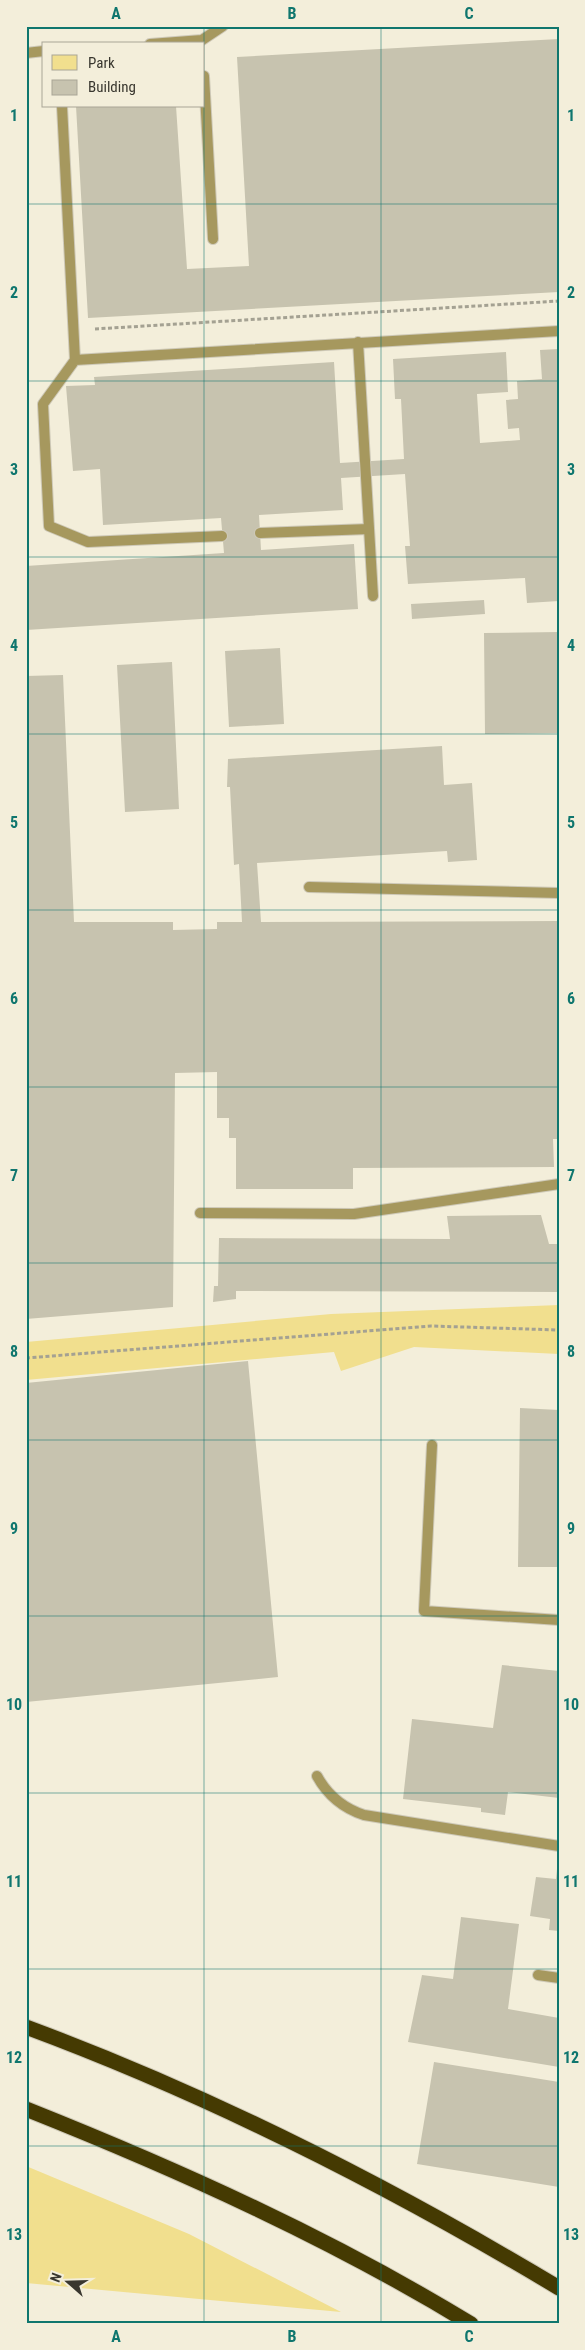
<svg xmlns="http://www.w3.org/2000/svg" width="585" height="2350" font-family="'Roboto Condensed',sans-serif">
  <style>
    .green { fill: #f1df8e }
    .building { fill: #c7c3af }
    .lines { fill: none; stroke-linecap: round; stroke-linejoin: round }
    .service-casing { stroke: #cec9b8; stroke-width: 12 }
    .motorway-casing { stroke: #cec9b8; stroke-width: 17 }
    .path { stroke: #a4a192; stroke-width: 3; stroke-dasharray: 4 2.5; stroke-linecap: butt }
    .service { stroke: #a6985e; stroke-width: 10 }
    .motorway { stroke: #453a02; stroke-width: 15 }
    .grid { fill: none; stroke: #0f766e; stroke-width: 1; stroke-opacity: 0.55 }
    .neatline { fill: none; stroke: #0f766e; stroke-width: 2 }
    .grid-label { font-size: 16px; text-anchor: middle; font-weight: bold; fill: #0f766e }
  </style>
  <rect width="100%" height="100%" fill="#f3eeda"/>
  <!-- green -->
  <path class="green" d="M 559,1305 L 559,1354 L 414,1347 L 341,1371 L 334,1352 L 26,1380 L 26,1342 L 331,1314 Z
    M 26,2166 L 189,2234 L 341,2312 L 26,2283 Z"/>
  <!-- building -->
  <path class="building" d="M 559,39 L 559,292 L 88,318 L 76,106 L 176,106 L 187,269 L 249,266 L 237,57 Z
    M 559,349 L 559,601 L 527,603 L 525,578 L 408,584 L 405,546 L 410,546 L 405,474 L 341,478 L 343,510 L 259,515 L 261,550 L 354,544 L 358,609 L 26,630 L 26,566 L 224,553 L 221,518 L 103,525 L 100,469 L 73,471 L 66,386 L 95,385 L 94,377 L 334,362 L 340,463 L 404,459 L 401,399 L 395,399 L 393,359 L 506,352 L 508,392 L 477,394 L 480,443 L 520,440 L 519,428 L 508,429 L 506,400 L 518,399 L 517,381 L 542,379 L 540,350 Z
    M 484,600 L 485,614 L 412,619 L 411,604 Z
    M 559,632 L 559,733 L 485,734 L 484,633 Z
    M 280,648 L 284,724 L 229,727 L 225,651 Z
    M 172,662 L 179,809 L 125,812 L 117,665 Z
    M 63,675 L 74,922 L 173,922 L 173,930 L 217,929 L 217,922 L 242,922 L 239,864 L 234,865 L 230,787 L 227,787 L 228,759 L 442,746 L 444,785 L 472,783 L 477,860 L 448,862 L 447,851 L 257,863 L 261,922 L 559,921 L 559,1139 L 553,1139 L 554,1167 L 353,1168 L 353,1189 L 236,1189 L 236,1138 L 229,1138 L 229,1118 L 217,1118 L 217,1072 L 175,1073 L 173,1307 L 26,1319 L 26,676 Z
    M 541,1215 L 549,1244 L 559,1244 L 559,1292 L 236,1291 L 236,1299 L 213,1302 L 214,1286 L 218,1286 L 219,1238 L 450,1239 L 447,1216 Z
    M 248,1361 L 278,1677 L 26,1702 L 26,1383 Z
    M 520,1408 L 559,1410 L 559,1567 L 518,1567 Z
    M 502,1665 L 559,1671 L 559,1798 L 508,1792 L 505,1815 L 481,1812 L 481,1808 L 403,1799 L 412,1719 L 493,1728 Z
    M 557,1869 L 559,1869 L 559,1931 L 549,1930 L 550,1919 L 530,1916 L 536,1877 L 556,1879 Z
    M 461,1917 L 519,1924 L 508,2009 L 559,2018 L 559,2067 L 408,2042 L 422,1975 L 453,1979 Z
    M 434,2062 L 559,2082 L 559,2187 L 417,2164 Z"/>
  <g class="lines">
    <defs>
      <path id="service" d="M 150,44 L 202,40 L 223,26
        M 26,53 L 44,51
        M 204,76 L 213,239
        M 62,106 L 75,360
        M 358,342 L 373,596
        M 260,533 L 369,529
        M 222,536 L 88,542 L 49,526 L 43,404 L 75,360 L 559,331
        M 309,887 L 559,893
        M 200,1213 L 354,1214 L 559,1184
        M 432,1445 L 424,1611 L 559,1620
        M 317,1776 C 328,1796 343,1808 364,1815 L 559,1846
        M 538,1975 L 559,1978"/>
      <path id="motorway" d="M 26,2027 C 212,2096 389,2186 559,2288
        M 26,2109 C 179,2170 330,2238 471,2324"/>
    </defs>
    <!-- service casing -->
    <use href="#service" class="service-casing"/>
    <!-- motorway casing -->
    <use href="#motorway" class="motorway-casing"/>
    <!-- path -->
    <path class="path" d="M 95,329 L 559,301
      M 26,1358 L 431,1326 L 559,1330"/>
    <!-- service -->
    <use href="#service" class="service"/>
    <!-- motorway -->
    <use href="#motorway" class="motorway"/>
  </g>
  <!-- grid -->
  <path class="grid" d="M 204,26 L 204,2324M 381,26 L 381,2324M 26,204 L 559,204M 26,381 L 559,381M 26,557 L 559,557M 26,734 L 559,734M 26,910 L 559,910M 26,1087 L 559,1087M 26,1263 L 559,1263M 26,1440 L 559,1440M 26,1616 L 559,1616M 26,1793 L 559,1793M 26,1969 L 559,1969M 26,2146 L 559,2146"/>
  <!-- border -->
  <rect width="585" height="2350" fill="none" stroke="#f3eeda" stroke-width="55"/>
  <!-- legend -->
  <rect x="42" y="42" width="162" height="65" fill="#f3eeda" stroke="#a9a596"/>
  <rect x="52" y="55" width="25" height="15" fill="#f1df8e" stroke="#a9a596"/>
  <text x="88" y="68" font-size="15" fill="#39372f">Park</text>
  <rect x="52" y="80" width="25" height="15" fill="#c7c3af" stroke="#a9a596"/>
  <text x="88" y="92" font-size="15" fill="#39372f">Building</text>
  <!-- north arrow -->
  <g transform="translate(68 2282) rotate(290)" stroke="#f3eeda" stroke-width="4" paint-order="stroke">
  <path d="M0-4L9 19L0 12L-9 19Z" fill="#39372f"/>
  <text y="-8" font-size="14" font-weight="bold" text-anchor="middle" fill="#39372f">N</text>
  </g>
  <rect x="28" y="28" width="530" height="2294" class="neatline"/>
  <g class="grid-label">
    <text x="116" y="19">A</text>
    <text x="292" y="19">B</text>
    <text x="469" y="19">C</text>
    <text x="14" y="121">1</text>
    <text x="571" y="121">1</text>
    <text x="14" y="298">2</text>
    <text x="571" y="298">2</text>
    <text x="14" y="475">3</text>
    <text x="571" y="475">3</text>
    <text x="14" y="651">4</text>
    <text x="571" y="651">4</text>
    <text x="14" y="828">5</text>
    <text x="571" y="828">5</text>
    <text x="14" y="1004">6</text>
    <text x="571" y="1004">6</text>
    <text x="14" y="1181">7</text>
    <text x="571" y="1181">7</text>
    <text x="14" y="1357">8</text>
    <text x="571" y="1357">8</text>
    <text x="14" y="1534">9</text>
    <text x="571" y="1534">9</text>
    <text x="14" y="1710">10</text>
    <text x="571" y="1710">10</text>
    <text x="14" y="1887">11</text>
    <text x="571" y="1887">11</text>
    <text x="14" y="2063">12</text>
    <text x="571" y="2063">12</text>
    <text x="14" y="2240">13</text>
    <text x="571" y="2240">13</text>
    <text x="116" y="2342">A</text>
    <text x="292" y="2342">B</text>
    <text x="469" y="2342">C</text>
  </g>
</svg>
